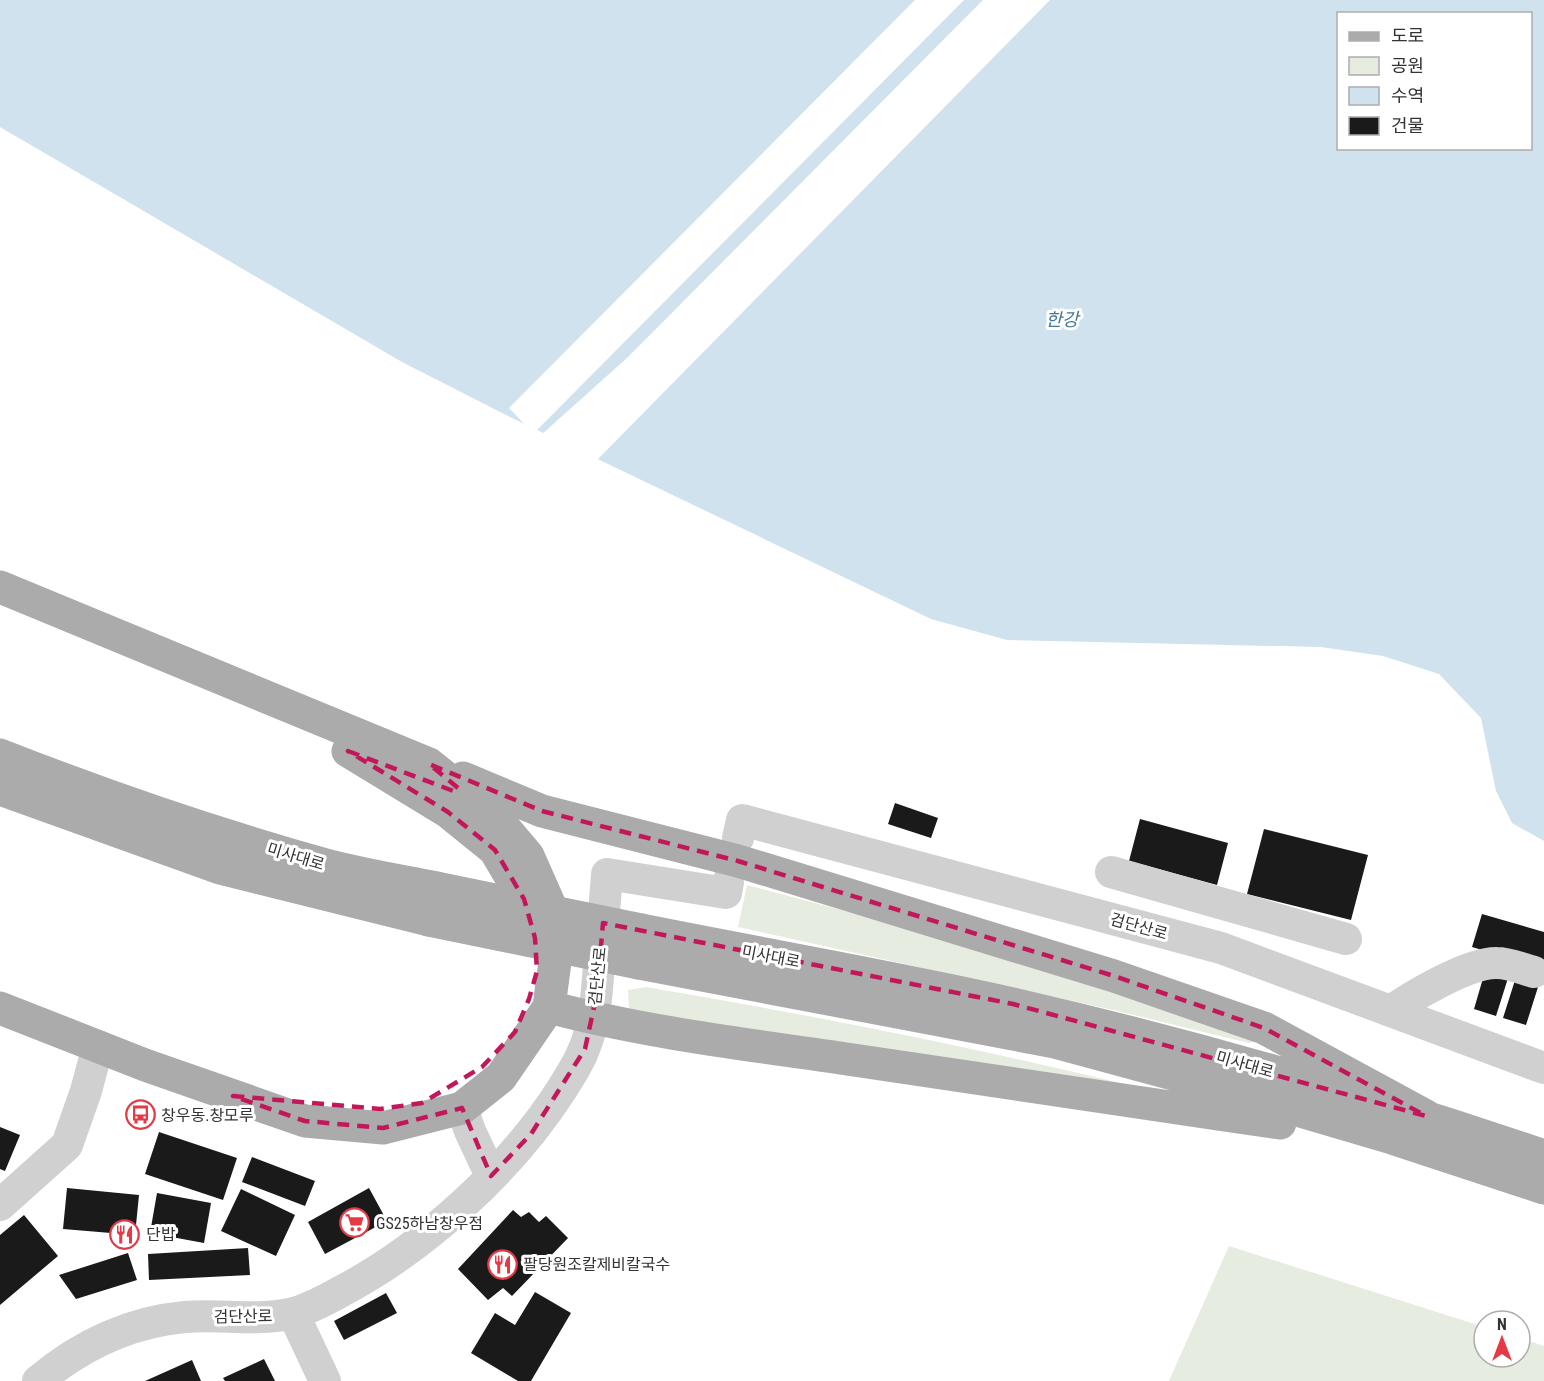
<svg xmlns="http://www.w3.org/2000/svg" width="1544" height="1381" font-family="'Roboto Condensed','Noto Sans KR',sans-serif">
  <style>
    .green { fill: #e6ecdf }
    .water { fill: #cfe2ee; fill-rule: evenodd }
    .pier { fill: #fff }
    .building { fill: #1a1a1a }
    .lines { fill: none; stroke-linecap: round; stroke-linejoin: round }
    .minor { stroke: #d0d0d0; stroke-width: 32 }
    .major { stroke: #ababab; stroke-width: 33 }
    .major-bridge { stroke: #ababab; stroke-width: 33 }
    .marked { fill: none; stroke: #c2185b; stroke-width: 4.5; stroke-dasharray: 12 8; stroke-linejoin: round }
    .labels { text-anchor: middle; stroke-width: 6; stroke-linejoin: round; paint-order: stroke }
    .street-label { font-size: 16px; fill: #333; stroke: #fff }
    .poi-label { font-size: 16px; fill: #333; stroke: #fff; text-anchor: start }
    .water-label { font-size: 18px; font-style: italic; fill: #3f7597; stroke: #fff }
  </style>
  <rect width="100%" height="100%" fill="#fff"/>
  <!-- green -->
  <path class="green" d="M 747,885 L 962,942 L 1254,1039 L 1253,1042 L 1249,1043 L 1109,1009 L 738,927 Z
    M 646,987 C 830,1018 1014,1055 1195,1102 L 1199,1108 L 629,1009 L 628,990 Z
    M 1229,1246 L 1484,1327 L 1484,1357 L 1520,1357 L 1520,1338 L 1544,1346 L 1544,1381 L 1169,1381 Z"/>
  <!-- water -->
  <path class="water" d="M 0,0 L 1544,0 L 1544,841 L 1512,823 L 1496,791 L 1481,718 L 1439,674 L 1383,656 L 1321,647 L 1007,640 L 931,619 L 506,415 L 402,362 L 0,127 ZM 1338,14 L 1530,14 L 1530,148 L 1338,148 Z"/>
  <!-- pier -->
  <path class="pier" d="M 915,0 L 964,0 L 535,432 L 530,430 L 509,408 Z
    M 983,0 L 1050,0 L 596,461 L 541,435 L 627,358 Z"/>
  <!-- building -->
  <path class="building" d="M 895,803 L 938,818 L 931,838 L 888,824 Z
    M 1140,819 L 1228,843 L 1217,885 L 1129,861 Z
    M 1264,829 L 1368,855 L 1351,920 L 1247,894 Z
    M 1482,914 L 1544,932 L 1544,968 L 1472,947 Z
    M 1486,968 L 1509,975 L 1496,1016 L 1474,1009 Z
    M 1516,977 L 1539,984 L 1526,1025 L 1503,1018 Z
    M 0,1127 L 20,1135 L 5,1171 L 0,1169 Z
    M 159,1132 L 237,1158 L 223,1200 L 145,1174 Z
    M 252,1157 L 315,1181 L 305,1206 L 242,1182 Z
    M 67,1188 L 139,1195 L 135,1235 L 63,1229 Z
    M 369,1188 L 387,1221 L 325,1254 L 308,1222 Z
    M 241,1189 L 295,1215 L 276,1256 L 221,1231 Z
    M 157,1193 L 211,1203 L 204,1243 L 150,1233 Z
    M 513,1210 L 521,1217 L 529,1212 L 539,1222 L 546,1216 L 568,1238 L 512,1296 L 503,1288 L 488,1300 L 458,1269 Z
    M 24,1215 L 58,1256 L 0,1305 L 0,1235 Z
    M 248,1248 L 250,1275 L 149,1280 L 148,1254 Z
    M 128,1253 L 137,1280 L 76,1299 L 59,1275 Z
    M 535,1292 L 571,1313 L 531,1381 L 518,1381 L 471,1353 L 495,1313 L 515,1325 Z
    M 386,1293 L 397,1313 L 344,1340 L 334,1321 Z
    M 264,1359 L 275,1381 L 225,1381 L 223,1378 Z
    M 192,1360 L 201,1381 L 145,1381 Z"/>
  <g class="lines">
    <!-- minor -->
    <path class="minor" d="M 738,838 L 742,820 L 1221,948 L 1544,1068
      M 1111,872 L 1346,939
      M 1391,1011 C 1414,995 1470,962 1497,963 C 1509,963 1523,969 1534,972
      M 462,1108 L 470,1131 L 491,1176
      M 0,1205 L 67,1145 L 86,1091 L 98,1046
      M 293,1313 L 325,1381
      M 38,1381 C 80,1346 130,1322 185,1317 C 220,1314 255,1321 290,1314 C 307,1310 324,1301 340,1292 C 424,1248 511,1169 562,1089 C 570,1076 579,1063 584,1049 C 595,1023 597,993 599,964 C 602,934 605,904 607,874 L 726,893 L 728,882"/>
    <!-- major -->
    <path class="major" d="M 0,587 L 429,764 L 495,817 L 528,856 L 551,908 L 556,954 L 549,1007 L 501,1077 L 462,1108 L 383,1128 L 305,1121 L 145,1065 L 0,1008
      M 348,751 L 448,812 L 495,850 L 524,899 L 531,926
      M 0,755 C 107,797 218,835 329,866 C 364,875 401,881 436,888
      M 463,778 L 542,811 L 738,861 L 1114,976 L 1264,1028 L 1426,1116
      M 0,789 L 220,868 L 429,920
      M 641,930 C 765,955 890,976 1013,1004 C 1192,1045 1370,1097 1544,1156
      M 639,963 L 1055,1042 L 1188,1078 L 1392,1138 L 1544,1188
      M 549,1007 C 644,1032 743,1044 840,1058 C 986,1080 1133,1102 1280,1123"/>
    <!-- major-bridge -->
    <path class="major-bridge" d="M 436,888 L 641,930
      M 429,920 L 639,963"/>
  </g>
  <!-- marked area -->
  <path class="marked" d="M 348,751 L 456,792 L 458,788 L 429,764 L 542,811 L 738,861 L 1114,976 L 1264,1028 L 1426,1116 L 1013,1004 L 603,923 L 597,993 L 585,1049 L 531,1134 L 491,1176 L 462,1108 L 383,1128 L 305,1121 L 233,1096 L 380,1109 L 422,1103 L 482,1067 L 515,1032 L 529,999 L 537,971 L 535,938 L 524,899 L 495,850 L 448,812 Z"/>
  <!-- icons -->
  <defs>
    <symbol id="bus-ring" viewBox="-11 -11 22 22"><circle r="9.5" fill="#fff" stroke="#e63946" stroke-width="1.5"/><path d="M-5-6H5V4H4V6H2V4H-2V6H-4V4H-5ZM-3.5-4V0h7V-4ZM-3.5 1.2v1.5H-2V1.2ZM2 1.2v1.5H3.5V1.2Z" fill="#e63946"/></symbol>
    <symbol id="supermarket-ring" viewBox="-11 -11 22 22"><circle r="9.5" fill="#fff" stroke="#e63946" stroke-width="1.5"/><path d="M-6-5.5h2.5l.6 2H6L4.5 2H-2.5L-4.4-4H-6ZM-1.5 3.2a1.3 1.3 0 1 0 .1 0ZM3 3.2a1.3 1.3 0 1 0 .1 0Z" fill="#e63946"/></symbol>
    <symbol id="restaurant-ring" viewBox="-11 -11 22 22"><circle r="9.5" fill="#fff" stroke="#e63946" stroke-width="1.5"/><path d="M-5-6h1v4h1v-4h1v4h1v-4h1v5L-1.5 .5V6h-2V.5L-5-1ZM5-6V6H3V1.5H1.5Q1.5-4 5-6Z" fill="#e63946"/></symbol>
  </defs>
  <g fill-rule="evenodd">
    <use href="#bus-ring" x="124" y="1098" width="33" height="33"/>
    <use href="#supermarket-ring" x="338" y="1206" width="33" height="33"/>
    <use href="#restaurant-ring" x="108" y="1218" width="33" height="33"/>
    <use href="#restaurant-ring" x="486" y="1248" width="33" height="33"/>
  </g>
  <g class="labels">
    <!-- street labels -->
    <g class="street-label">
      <text transform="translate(296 856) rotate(17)" y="6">미사대로</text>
      <text transform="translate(1139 926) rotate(16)" y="6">검단산로</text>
      <text transform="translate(771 956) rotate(11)" y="6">미사대로</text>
      <text transform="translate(597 976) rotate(-84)" y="6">검단산로</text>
      <text transform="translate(1245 1064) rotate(16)" y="6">미사대로</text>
      <text transform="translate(243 1316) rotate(-1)" y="6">검단산로</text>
    </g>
    <!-- poi labels -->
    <g class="poi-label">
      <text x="161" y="1121">창우동.창모루</text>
      <text x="376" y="1229">GS25하남창우점</text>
      <text x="146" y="1240">단밥</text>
      <text x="523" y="1270">팔당원조칼제비칼국수</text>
    </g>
    <!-- water labels -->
    <g class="water-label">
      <text x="1062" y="326">한강</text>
    </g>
  </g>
  <!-- legend -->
  <rect x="1337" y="12" width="195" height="138" fill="#ffffff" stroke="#adadad" stroke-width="1.5"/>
  <rect x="1349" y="32" width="30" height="9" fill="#ababab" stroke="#adadad" stroke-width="1.5"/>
  <text x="1391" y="42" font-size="18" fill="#333333">도로</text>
  <rect x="1349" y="57" width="30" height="18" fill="#e6ecdf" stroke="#adadad" stroke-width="1.5"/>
  <text x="1391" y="72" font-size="18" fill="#333333">공원</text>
  <rect x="1349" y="87" width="30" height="18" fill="#cfe2ee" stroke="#adadad" stroke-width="1.5"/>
  <text x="1391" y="102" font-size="18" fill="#333333">수역</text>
  <rect x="1349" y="117" width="30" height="18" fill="#1a1a1a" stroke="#adadad" stroke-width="1.5"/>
  <text x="1391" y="132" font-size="18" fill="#333333">건물</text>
  <!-- north arrow -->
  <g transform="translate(1502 1339)"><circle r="28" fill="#ffffff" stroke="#adadad" stroke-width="1.5"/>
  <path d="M0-4.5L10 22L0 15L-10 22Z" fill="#e63946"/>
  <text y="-9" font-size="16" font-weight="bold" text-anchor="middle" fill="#333333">N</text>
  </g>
</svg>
